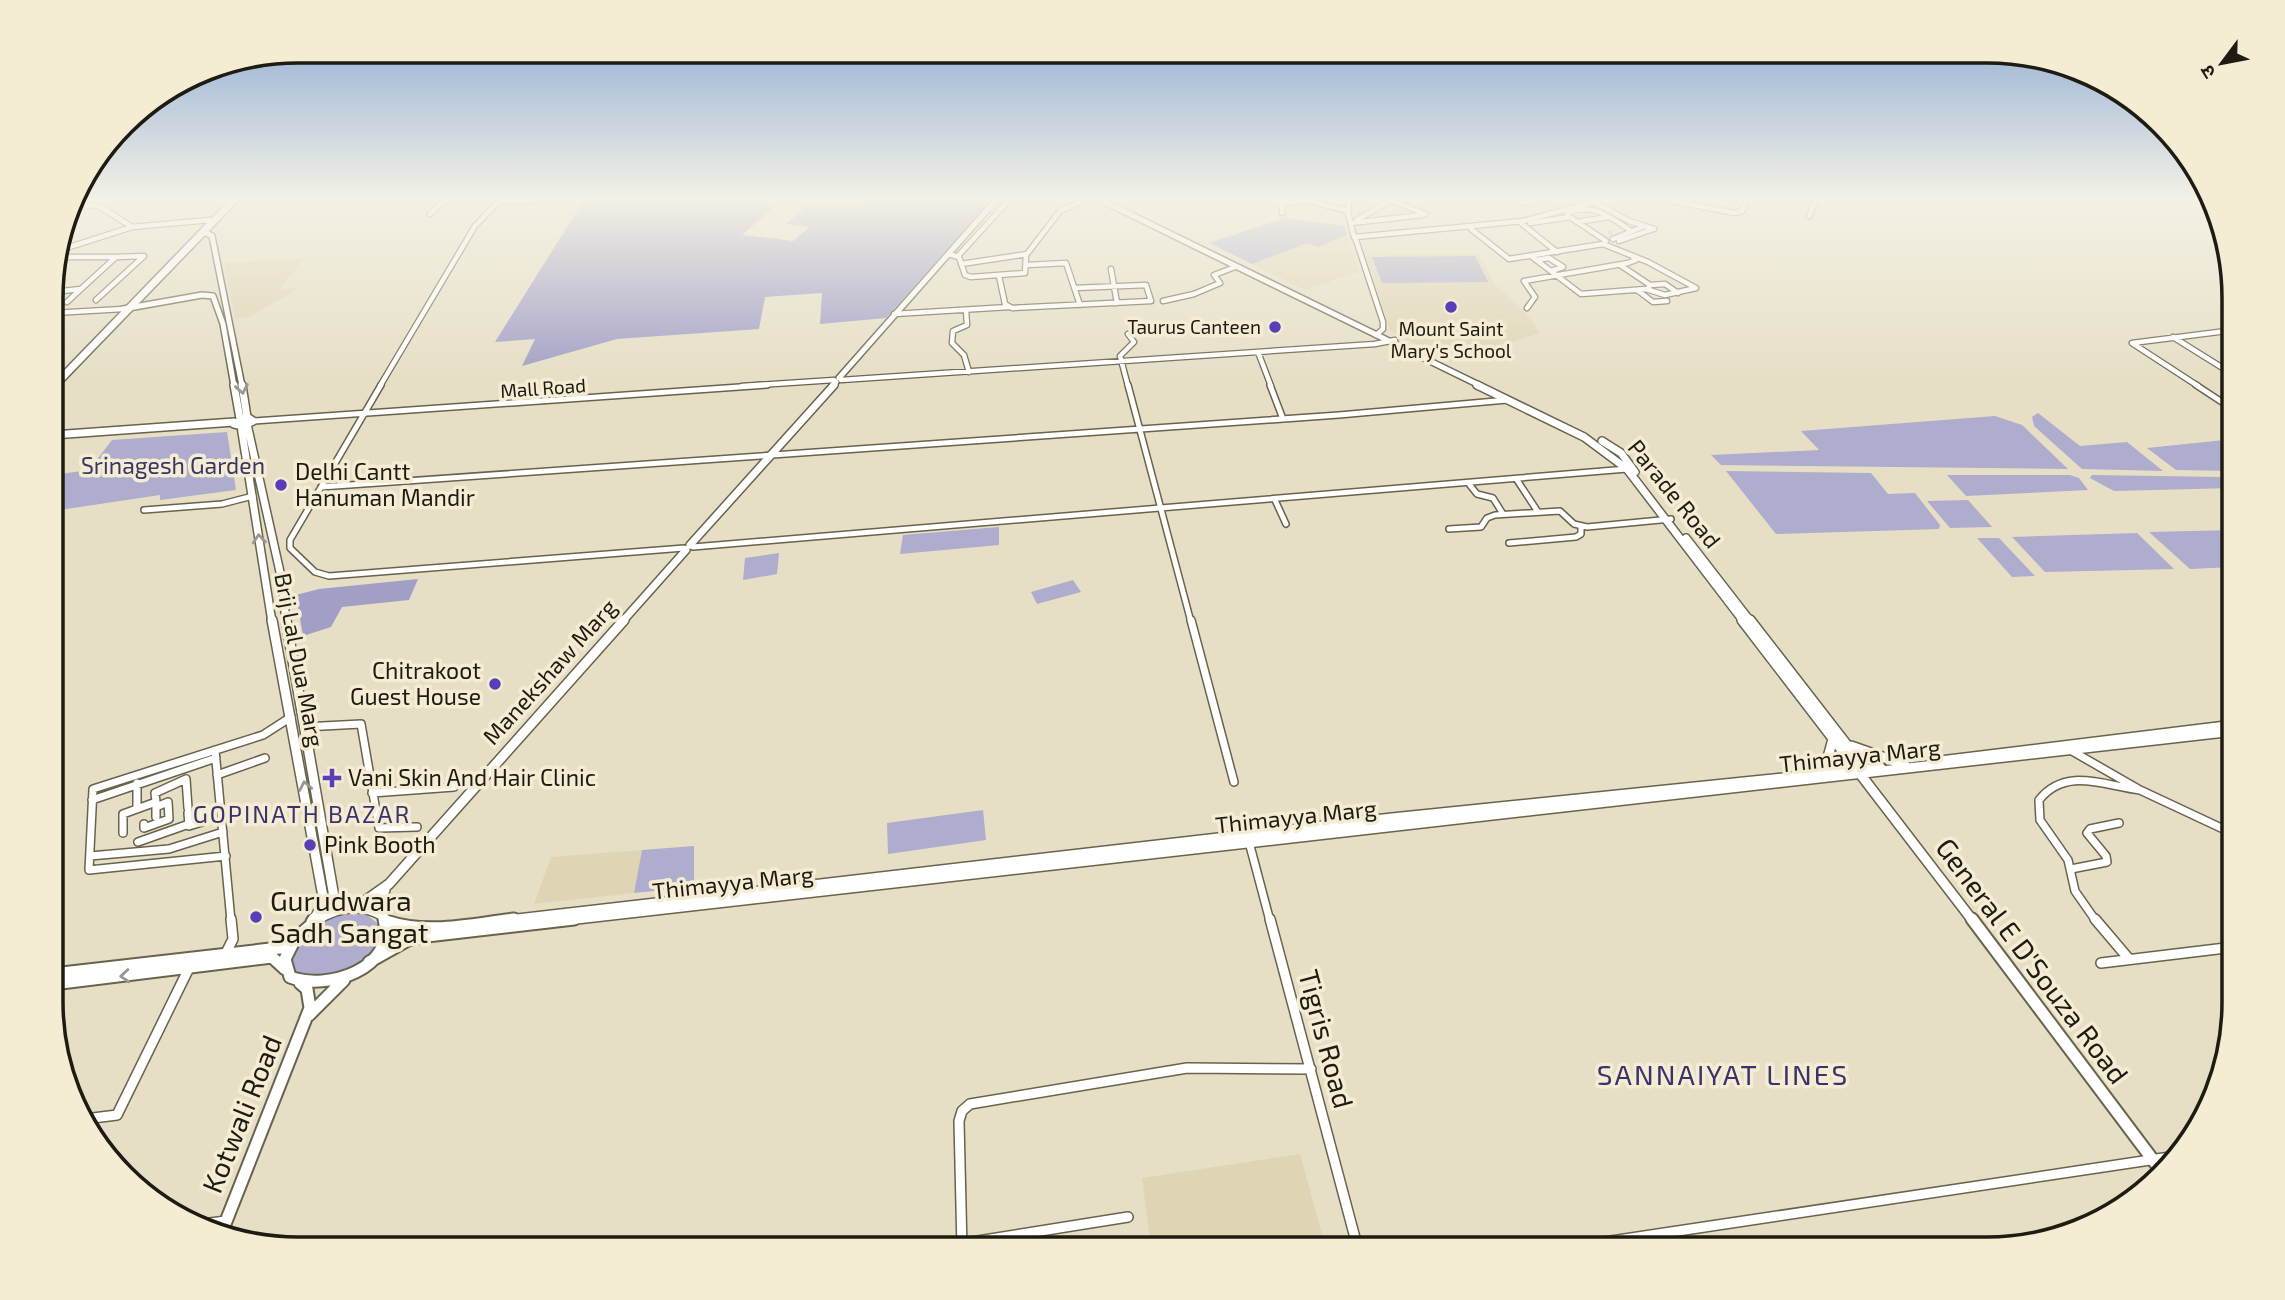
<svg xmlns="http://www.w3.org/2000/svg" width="2285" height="1300" font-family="'Exo 2','Noto Sans Devanagari',sans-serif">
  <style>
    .built { fill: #dfd5b5 }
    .green { fill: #aeadcd }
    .forest { fill: #a19fc6 }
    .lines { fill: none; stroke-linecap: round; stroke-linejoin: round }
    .minor-tunnel { stroke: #beb8a2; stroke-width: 4.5; stroke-dasharray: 4.5 2; stroke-linecap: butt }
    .minor-far3-casing { stroke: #69624c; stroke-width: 7 }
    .minor-far2-casing { stroke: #69624c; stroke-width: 8 }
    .minor-far1-casing { stroke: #69624c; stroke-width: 10 }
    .minor-casing { stroke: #69624c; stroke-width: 12 }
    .tertiary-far3-casing { stroke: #69624c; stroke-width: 8 }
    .tertiary-far2-casing { stroke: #69624c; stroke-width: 10 }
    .tertiary-far1-casing { stroke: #69624c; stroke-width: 12 }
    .tertiary-casing { stroke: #69624c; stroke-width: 15 }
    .primary-far1-casing { stroke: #69624c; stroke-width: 10 }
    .primary-casing { stroke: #69624c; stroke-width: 11 }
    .minor-far3 { stroke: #fff; stroke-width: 4.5 }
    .minor-far2 { stroke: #fff; stroke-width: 5 }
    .minor-far1 { stroke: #fff; stroke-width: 7 }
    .minor { stroke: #fff; stroke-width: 9 }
    .tertiary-far3 { stroke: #fff; stroke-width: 5 }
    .tertiary-far2 { stroke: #fff; stroke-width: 7 }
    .tertiary-far1 { stroke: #fff; stroke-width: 9 }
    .tertiary { stroke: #fff; stroke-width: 11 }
    .primary-far1 { stroke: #fff; stroke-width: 7 }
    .primary { stroke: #fff; stroke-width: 9 }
    .oneway { stroke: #9a9894 }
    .poi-dot { fill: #583fb7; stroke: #f4ecd3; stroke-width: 2.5 }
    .labels { text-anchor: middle; stroke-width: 7; stroke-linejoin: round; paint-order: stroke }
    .far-poi-label { font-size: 19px; fill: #1e1b12; stroke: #f4ecd3; text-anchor: end }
    .far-street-label { font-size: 19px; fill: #1e1b12; stroke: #f4ecd3 }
    .park-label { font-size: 23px; fill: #3a3467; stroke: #f4ecd3 }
    .poi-label { font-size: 23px; fill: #1e1b12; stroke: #f4ecd3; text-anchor: start }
    .street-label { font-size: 23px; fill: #1e1b12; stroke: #f4ecd3 }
    .neighbourhood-label { font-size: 24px; letter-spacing: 2px; fill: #3a326d; stroke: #f4ecd3 }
    .near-poi-label { font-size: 28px; fill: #1e1b12; stroke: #f4ecd3; text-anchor: start }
    .near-street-label { font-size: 28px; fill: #1e1b12; stroke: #f4ecd3 }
    .near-neighbourhood-label { font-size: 28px; letter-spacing: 2px; fill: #3a326d; stroke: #f4ecd3 }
    .rim { fill: none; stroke: #1e1b12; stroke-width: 3.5 }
  </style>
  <rect width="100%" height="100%" fill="#e6dfc6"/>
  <!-- built -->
  <path class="built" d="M 1285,218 L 1344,226 L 1359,272 L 1305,290 L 1209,243 Z
    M 1478,254 L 1495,284 L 1526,314 L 1540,333 L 1451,361 L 1390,331 L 1366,255 Z
    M 305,258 L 279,289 L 299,288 L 251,316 L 235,319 L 224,263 Z
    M 642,850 L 634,893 L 534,904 L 551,857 Z
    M 1300,1154 L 1326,1249 L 1151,1249 L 1142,1178 Z"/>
  <!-- green -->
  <path class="green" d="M 1285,218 L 1344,226 L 1347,235 L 1318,247 L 1307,243 L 1252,264 L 1209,243 Z
    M 1475,256 L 1488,282 L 1382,283 L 1372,257 Z
    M 2038,413 L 2080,446 L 2127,442 L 2163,471 L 2082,469 L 2034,426 L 2032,417 Z
    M 1995,416 L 2022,425 L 2068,469 L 1721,465 L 1711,455 L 1819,450 L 1801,431 Z
    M 227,432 L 236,490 L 160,500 L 160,495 L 53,511 L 53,488 L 60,474 L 89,470 L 112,440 Z
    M 2234,439 L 2234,471 L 2176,470 L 2147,448 Z
    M 1726,471 L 1871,473 L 1888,494 L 1915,493 L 1940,525 L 1939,529 L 1776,534 Z
    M 1947,475 L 2070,475 L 2079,478 L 2088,490 L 1966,496 Z
    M 2092,475 L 2222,477 L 2234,488 L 2114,491 L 2090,478 Z
    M 1968,500 L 1992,527 L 1950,528 L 1927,501 Z
    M 999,527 L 999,545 L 900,554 L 903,535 Z
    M 2234,530 L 2234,567 L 2190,569 L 2149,532 Z
    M 2137,533 L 2174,569 L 2045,572 L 2012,537 Z
    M 1977,538 L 1999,538 L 2035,576 L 2012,577 Z
    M 779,553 L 777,574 L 743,580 L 745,558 Z
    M 1073,580 L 1081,592 L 1037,604 L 1031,592 Z
    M 983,810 L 986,840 L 888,854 L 887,823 Z
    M 694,846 L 694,887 L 634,893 L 642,850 Z
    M 351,912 L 366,914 L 378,924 C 389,974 281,997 292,955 C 294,949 295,945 299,941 C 315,926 329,915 351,912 Z"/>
  <!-- forest -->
  <path class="forest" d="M 584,200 L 782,200 L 742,235 L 793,241 L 810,227 L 786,224 L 811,202 L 852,205 L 865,200 L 991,200 L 886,318 L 820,324 L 822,293 L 765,297 L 759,329 L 617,339 L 522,366 L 535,339 L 495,342 Z
    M 418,579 L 409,600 L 342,607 L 331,627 L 303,636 L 296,595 L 319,589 Z"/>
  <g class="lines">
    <!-- minor-tunnel -->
    <path class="minor-tunnel" d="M 1608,233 L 1614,232"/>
    <defs>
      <path id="minor-far3" d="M 1272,200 L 1282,203 L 1282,213
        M 1306,200 L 1348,211
        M 1349,200 L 1348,213 L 1354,237
        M 1391,200 L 1425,214
        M 1516,200 L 1528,203 L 1536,200
        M 1668,200 L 1734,213 L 1742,211 L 1747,200
        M 498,202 L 537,200
        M 1594,202 L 1629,221 L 1654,229
        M 1282,203 L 1307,200
        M 72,204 L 99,206 L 132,227
        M 430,214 L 445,200
        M 1809,216 L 1816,200
        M 1570,217 L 1606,241
        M 1357,220 L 1391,200
        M 1577,222 L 1608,217
        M 1351,223 L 1423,215
        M 1530,223 L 1570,217 L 1567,213 C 1592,202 1611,217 1631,231
        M 1522,224 L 1557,252
        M 1471,229 L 1509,259 L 1603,244 L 1648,262 L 1696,288 L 1665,295 L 1646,289 L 1581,294 L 1531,256
        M 1613,239 L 1645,226
        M 1619,241 L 1653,229
        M 57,251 L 132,227 L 210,220
        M 948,254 L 959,257 L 965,275 L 971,277 L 1025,273 L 1026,255
        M 958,256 L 1009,200
        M 1536,260 L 1549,258 L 1563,267 L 1551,271
        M 54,262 L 66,257 L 116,257 L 81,289
        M 961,264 L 1027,254 L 1060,211 L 1082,201
        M 1027,265 L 1066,263 L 1080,305
        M 1620,265 L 1650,285 L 1648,289
        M 1111,269 L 1117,303
        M 999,276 L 1005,304 L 1012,308 L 1151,301 L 1146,285 L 1075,288
        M 1650,285 L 1665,284 L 1678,293
        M 1637,290 L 1653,302 L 1667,301
        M 53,292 L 81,289 L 67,302
        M 96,300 L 144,256 L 116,257
        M 1163,301 L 1194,294 L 1220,283 L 1214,275 L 1235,267
        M 1527,308 L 1535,297 L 1524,281 L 1628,263 L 1636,260 L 1633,257
        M 966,310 L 967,325 L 953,331 L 952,343 L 964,355 L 969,372
        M 53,313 L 123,309
        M 894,314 L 1009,307
        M 2223,332 L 2234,339
        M 1128,334 L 1134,342 L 1120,356 L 1128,386
        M 1376,335 L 1383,329 L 1383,322 L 1355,237 L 1523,221 L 1594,202 L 1592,200
        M 2173,337 L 2234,375
        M 1258,352 L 1271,386
        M 841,380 L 1375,344 L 1395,340
        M 380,386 L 475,226 L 500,200
        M 742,386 L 834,380
        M 2198,386 L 2132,343 L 2234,330"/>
      <path id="minor-far2" d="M 381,385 L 290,540 L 290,548 L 315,572 L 329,576 L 684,548
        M 1128,385 L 1191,622
        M 1270,385 L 1283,419
        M 2196,385 L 2234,410
        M 253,421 L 767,385
        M 1517,480 L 1538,512
        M 1469,484 L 1477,494 L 1493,498 L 1503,514
        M 321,487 L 1339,415 L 1507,400
        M 1275,500 L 1286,524
        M 144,510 L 222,504 L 253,496
        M 1449,529 L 1481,527 L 1487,518 L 1495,515 L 1560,511 L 1574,524 L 1587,527 L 1671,519
        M 1509,543 L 1576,537 L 1581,534 L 1581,527
        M 693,547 L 1627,469"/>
      <path id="minor-far1" d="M 1191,620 L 1234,782
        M 304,727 L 361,724 L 379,828 L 417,827
        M 215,750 L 231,921
        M 2072,751 L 2140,790 L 2234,834
        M 217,775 L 265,758
        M 137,783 L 137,809
        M 372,793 L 454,787
        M 92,800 L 216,758
        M 156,802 L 155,793 L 186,779 L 188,808
        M 188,813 L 189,826 L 202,822 L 201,809
        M 144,824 L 144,828 L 169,819 L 168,802 L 156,807
        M 123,833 L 123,814 L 156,802 L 156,817
        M 138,842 L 189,824
        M 1249,842 L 1270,921
        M 90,856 L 169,849 L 223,832
        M 226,856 L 89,870 L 93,789 L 263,735 L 291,717
        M 2071,869 L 2107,862 L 2106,856 L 2087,833 L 2090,829 L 2119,823
        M 2096,921 L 2075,891 L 2068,860 L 2040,820 L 2039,800 C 2066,766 2105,786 2140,790"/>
      <path id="minor" d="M 1270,919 L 1358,1249
        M 2095,919 L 2129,959
        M 226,953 L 233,939 L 231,919
        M 2101,963 L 2234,947
        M 85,1119 L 117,1115 L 189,968
        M 202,1224 L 226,1221
        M 927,1249 L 1128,1217
        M 962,1249 L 959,1121 L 962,1111 L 970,1104 L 1187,1068 L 1311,1069
        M 1558,1249 L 2170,1157"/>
      <path id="tertiary-far3" d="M 1101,200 L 1481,386
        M 203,231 L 212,236 L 242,386
        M 123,309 L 202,295 L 213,296 L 223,324 L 234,386
        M 839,378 L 996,200
        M 832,386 L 836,382"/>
      <path id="tertiary-far2" d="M 234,385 L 240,419
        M 242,385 L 247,417
        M 1477,385 L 1584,437 L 1627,469 L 1744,622
        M 247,417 L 253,421 L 243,426 L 234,424 Z
        M 247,424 L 282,581 L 286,622
        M 241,426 L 272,622
        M 53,435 L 234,422
        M 1602,441 L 1621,453 L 1635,472
        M 1686,538 L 1751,622
        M 690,545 L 834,385
        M 622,622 L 686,550"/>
      <path id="tertiary-far1" d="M 272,620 L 324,902 L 313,921
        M 286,620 L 334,897 L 351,907
        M 1742,620 L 1973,921
        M 1750,620 L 1867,771
        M 1851,746 L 1905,765
        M 1932,762 L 2234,725
        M 1815,771 L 1828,757 L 1833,739
        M 358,906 L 389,884 L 624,620
        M 383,916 L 381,898 L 385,890
        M 315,921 C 337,907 360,902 383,916 L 384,921
        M 499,921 L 1392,818 L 1881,768
        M 559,921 L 2234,731"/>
      <path id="tertiary" d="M 318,919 L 295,939 L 285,959 L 290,977 C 327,991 397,969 384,919
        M 1972,919 L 2159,1168
        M 386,921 C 428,935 471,924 514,919
        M 312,922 L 314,919
        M 369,962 L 408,940 L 427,936 L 574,919
        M 53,974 L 288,947
        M 53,984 L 272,957 L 285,969
        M 309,1015 L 344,980
        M 223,1229 L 310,1008 L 307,989 L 300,983"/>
      <path id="primary-far1" d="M 54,386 L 234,200"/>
      <path id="primary" d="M 53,387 L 55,385"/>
    </defs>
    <!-- minor-far3 casing -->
    <use href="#minor-far3" class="minor-far3-casing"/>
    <!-- minor-far2 casing -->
    <use href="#minor-far2" class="minor-far2-casing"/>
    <!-- minor-far1 casing -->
    <use href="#minor-far1" class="minor-far1-casing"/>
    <!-- minor casing -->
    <use href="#minor" class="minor-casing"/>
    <!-- tertiary-far3 casing -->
    <use href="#tertiary-far3" class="tertiary-far3-casing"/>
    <!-- tertiary-far2 casing -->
    <use href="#tertiary-far2" class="tertiary-far2-casing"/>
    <!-- tertiary-far1 casing -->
    <use href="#tertiary-far1" class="tertiary-far1-casing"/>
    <!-- tertiary casing -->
    <use href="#tertiary" class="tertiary-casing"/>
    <!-- primary-far1 casing -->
    <use href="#primary-far1" class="primary-far1-casing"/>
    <!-- primary casing -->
    <use href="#primary" class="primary-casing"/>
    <!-- minor-far3 -->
    <use href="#minor-far3" class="minor-far3"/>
    <!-- minor-far2 -->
    <use href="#minor-far2" class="minor-far2"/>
    <!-- minor-far1 -->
    <use href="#minor-far1" class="minor-far1"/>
    <!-- minor -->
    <use href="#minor" class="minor"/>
    <!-- tertiary-far3 -->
    <use href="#tertiary-far3" class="tertiary-far3"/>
    <!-- tertiary-far2 -->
    <use href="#tertiary-far2" class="tertiary-far2"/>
    <!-- tertiary-far1 -->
    <use href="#tertiary-far1" class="tertiary-far1"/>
    <!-- tertiary -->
    <use href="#tertiary" class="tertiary"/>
    <!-- primary-far1 -->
    <use href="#primary-far1" class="primary-far1"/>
    <!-- primary -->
    <use href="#primary" class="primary"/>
  </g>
  <!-- one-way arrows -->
  <defs><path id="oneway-chevron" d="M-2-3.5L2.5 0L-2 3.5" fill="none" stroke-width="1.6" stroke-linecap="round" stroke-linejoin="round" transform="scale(1.75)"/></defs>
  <g class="oneway">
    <use href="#oneway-chevron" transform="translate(242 389) rotate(80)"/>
    <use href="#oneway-chevron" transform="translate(259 539) rotate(-95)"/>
    <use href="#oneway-chevron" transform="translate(305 786) rotate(-101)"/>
    <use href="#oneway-chevron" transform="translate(125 976) rotate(175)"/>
  </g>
  <!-- sky -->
  <linearGradient id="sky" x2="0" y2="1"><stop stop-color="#85a6d4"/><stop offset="0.52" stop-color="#f4f1e5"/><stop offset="1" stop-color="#f4f1e5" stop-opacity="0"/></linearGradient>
  <rect width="2285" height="382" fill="url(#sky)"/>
  <!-- markers -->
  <g class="poi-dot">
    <circle cx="1451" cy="307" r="7"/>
    <circle cx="1275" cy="327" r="7"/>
    <circle cx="281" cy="485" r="7"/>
    <circle cx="495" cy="684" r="7"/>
    <path d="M328.5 767.5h7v7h7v7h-7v7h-7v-7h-7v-7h7z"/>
    <circle cx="310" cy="845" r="7"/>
    <circle cx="256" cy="917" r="7"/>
  </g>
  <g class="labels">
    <!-- far-poi labels -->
    <g class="far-poi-label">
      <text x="1261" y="334">Taurus Canteen</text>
      <text x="1451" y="336" text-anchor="middle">Mount Saint<tspan x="1451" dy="22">Mary's School</tspan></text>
    </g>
    <!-- far-street labels -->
    <g class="far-street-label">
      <text transform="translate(543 388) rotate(-4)" y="7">Mall Road</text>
    </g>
    <!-- park labels -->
    <g class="park-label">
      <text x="173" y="474">Srinagesh Garden</text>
    </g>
    <!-- poi labels -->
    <g class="poi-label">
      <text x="295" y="480">Delhi Cantt<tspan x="295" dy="26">Hanuman Mandir</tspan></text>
      <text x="481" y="679" text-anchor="end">Chitrakoot<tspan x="481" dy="26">Guest House</tspan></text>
      <text x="348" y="786">Vani Skin And Hair Clinic</text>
      <text x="324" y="853">Pink Booth</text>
    </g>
    <!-- street labels -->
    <g class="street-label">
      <text transform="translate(1674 494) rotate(51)" y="8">Parade Road</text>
      <text transform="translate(299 660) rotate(79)" y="8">Brij Lal Dua Marg</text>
      <text transform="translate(550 672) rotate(-48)" y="8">Manekshaw Marg</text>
      <text transform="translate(1860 756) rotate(-6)" y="8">Thimayya Marg</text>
      <text transform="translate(1296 817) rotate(-6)" y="8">Thimayya Marg</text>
      <text transform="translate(733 883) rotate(-6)" y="8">Thimayya Marg</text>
    </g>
    <!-- neighbourhood labels -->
    <g class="neighbourhood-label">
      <text x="302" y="823">GOPINATH BAZAR</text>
    </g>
    <!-- near-poi labels -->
    <g class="near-poi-label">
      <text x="270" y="911">Gurudwara<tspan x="270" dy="32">Sadh Sangat</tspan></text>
    </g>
    <!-- near-street labels -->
    <g class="near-street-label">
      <text transform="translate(2032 961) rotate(53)" y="10">General E D'Souza Road</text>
      <text transform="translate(1326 1039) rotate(75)" y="10">Tigris Road</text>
      <text transform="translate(242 1114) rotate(-68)" y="10">Kotwali Road</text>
    </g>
    <!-- near-neighbourhood labels -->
    <g class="near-neighbourhood-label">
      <text x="1723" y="1085">SANNAIYAT LINES</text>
    </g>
  </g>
  <!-- crop -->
  <path d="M0 0H2285V1300H0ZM298 63H1987A235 235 0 0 1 2222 298V1002A235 235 0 0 1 1987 1237H298A235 235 0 0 1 63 1002V298A235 235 0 0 1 298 63Z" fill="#f4ecd3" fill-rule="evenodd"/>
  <path class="rim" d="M298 63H1987A235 235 0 0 1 2222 298V1002A235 235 0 0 1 1987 1237H298A235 235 0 0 1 63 1002V298A235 235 0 0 1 298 63Z"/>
  <!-- north arrow -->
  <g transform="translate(2222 63) rotate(238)" stroke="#f4ecd3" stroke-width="5" paint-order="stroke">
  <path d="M0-5L12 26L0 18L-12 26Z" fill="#1e1b12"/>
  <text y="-10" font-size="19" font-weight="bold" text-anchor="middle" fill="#1e1b12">उ</text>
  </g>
</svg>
